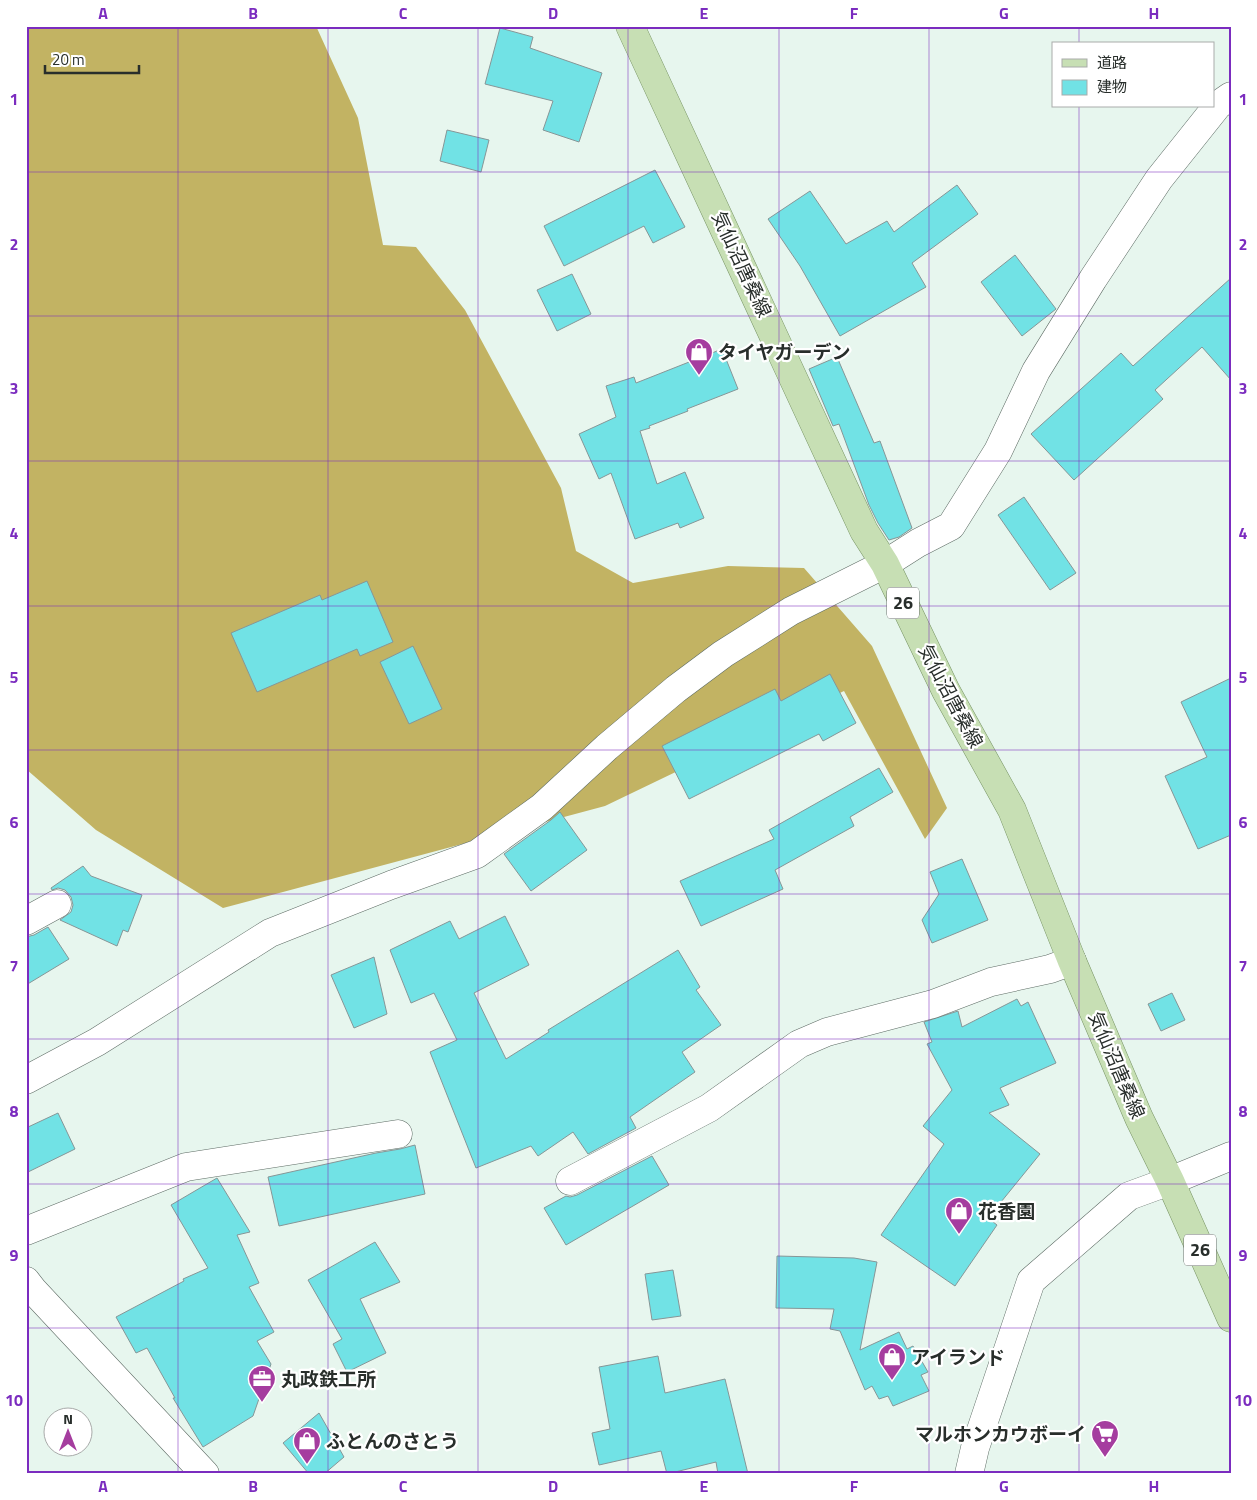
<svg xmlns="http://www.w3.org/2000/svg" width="1257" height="1500" font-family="'Titillium Web','Noto Sans JP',sans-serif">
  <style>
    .forest { fill: #c2b363 }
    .building { fill: #71e2e5; stroke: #869697 }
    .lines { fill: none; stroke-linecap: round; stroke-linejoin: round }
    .minor-casing { stroke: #5e6c65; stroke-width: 29 }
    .major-casing { stroke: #779364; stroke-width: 29 }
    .minor { stroke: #fff; stroke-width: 28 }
    .major { stroke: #c7dfb4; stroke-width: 28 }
    .grid { fill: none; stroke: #7b2cbf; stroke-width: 1; stroke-opacity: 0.55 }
    .labels { text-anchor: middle; stroke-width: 4.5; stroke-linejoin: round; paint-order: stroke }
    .shield { fill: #fff; stroke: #686d6b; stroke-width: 1 }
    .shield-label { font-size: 18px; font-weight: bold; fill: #282e2b }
    .street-label { font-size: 19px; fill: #282e2b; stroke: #fff }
    .poi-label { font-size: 19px; font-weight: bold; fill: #282e2b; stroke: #fff; text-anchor: start }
    .neatline { fill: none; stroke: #7b2cbf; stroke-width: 2 }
    .grid-label { font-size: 16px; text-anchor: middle; font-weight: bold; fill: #7b2cbf }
  </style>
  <rect width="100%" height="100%" fill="#e7f6ee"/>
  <!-- forest -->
  <path class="forest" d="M 26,26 L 316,26 L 358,118 L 383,245 L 416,247 L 465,310 L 561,488 L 576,551 L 633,583 L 728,566 L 804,568 L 872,646 L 947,808 L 925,839 L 844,691 L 605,806 L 223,908 L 96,830 L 26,769 Z"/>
  <!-- building -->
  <path class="building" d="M 500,28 L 533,37 L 530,48 L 602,73 L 579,142 L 543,130 L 553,101 L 485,84 Z
    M 447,130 L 489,140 L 481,172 L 440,161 Z
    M 655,170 L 685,227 L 653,243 L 644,226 L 564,266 L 544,226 Z
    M 957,185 L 978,214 L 912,263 L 926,287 L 840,336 L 800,266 L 768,219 L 810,191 L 846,244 L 887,221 L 894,232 Z
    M 1015,255 L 1056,309 L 1022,336 L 981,282 Z
    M 572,274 L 591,314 L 557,331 L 537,290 Z
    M 1231,278 L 1231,380 L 1202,347 L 1155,390 L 1163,399 L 1074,480 L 1031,434 L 1121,353 L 1133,366 Z
    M 722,349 L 738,389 L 687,409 L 688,411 L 649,426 L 650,428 L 640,431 L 657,484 L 685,472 L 704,518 L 680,528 L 678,523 L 635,539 L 611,473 L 599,479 L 579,434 L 616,417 L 606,386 L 634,377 L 636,383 Z
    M 837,357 L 874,443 L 880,441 L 912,528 L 899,537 L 889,540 L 878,523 L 869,505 L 839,424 L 833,426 L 809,369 Z
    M 1024,497 L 1076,573 L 1050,590 L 998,515 Z
    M 367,581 L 393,642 L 360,656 L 357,649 L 257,692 L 231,633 L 320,595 L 322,600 Z
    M 413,646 L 442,709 L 409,724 L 380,662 Z
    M 830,674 L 856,723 L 823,741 L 819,734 L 689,799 L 662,746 L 775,689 L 781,701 Z
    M 1231,678 L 1231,835 L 1198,849 L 1165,776 L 1207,757 L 1181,702 Z
    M 879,768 L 893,792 L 850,817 L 854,826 L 775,870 L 783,889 L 701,926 L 680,881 L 774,839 L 769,830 Z
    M 560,812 L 587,850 L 531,891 L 504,854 L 551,820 Z
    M 962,859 L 988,920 L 932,943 L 922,920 L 939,894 L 930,872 Z
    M 83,866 L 91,876 L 142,895 L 128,932 L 123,930 L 117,946 L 60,920 L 71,912 L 73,905 L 71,897 L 65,890 L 58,888 L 52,890 L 51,888 Z
    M 505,916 L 529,965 L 474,993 L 506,1059 L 549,1032 L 548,1030 L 678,950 L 700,987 L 696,990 L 721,1025 L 682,1052 L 695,1072 L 630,1117 L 636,1128 L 588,1154 L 573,1132 L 538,1156 L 531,1146 L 476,1168 L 430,1052 L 457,1040 L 434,993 L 411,1003 L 390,950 L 450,921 L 459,939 Z
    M 48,927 L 69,959 L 26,985 L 26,937 L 34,935 Z
    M 374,957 L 387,1014 L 354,1028 L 331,975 Z
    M 1172,993 L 1185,1020 L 1161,1031 L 1148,1004 Z
    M 1017,999 L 1021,1006 L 1028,1002 L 1056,1063 L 1000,1088 L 1009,1105 L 989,1113 L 1040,1154 L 988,1218 L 997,1225 L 955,1286 L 881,1235 L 944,1144 L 923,1126 L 952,1090 L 927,1044 L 932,1042 L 924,1022 L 958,1011 L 962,1027 Z
    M 58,1113 L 75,1149 L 26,1173 L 26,1128 Z
    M 415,1145 L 425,1194 L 279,1226 L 268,1177 L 376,1153 L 400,1149 Z
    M 652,1156 L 669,1185 L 566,1245 L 544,1208 L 566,1196 L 570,1197 L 577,1195 Z
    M 217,1178 L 250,1232 L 237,1235 L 259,1283 L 249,1287 L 274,1332 L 257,1341 L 271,1364 L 253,1416 L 203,1447 L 173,1398 L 175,1398 L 147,1348 L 136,1353 L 116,1317 L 184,1281 L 183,1279 L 208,1268 L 171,1205 Z
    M 375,1242 L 400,1282 L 360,1299 L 386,1353 L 347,1372 L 333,1344 L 342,1339 L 308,1280 Z
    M 777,1256 L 854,1258 L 877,1262 L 860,1350 L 899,1332 L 907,1349 L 913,1346 L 928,1372 L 921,1375 L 929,1391 L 893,1406 L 888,1396 L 879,1399 L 872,1386 L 865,1390 L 840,1331 L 830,1329 L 834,1309 L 776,1308 Z
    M 673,1270 L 681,1316 L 652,1320 L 645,1274 Z
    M 658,1356 L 665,1393 L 725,1379 L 748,1474 L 718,1474 L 716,1462 L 667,1474 L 661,1451 L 599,1465 L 592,1433 L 610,1429 L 599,1367 Z
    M 319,1413 L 344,1457 L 324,1474 L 309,1474 L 283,1443 Z"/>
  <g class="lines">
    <defs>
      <path id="minor" d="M 26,921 L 57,904
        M 26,1080 L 97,1042 L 270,933 L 391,885 L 477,854 L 542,807 L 607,747 L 676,689 L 723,654 L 791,611 L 885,564 L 918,543 L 951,526 L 998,451 L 1036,371 L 1093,279 L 1159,179 L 1218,105 L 1231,96
        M 570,1181 L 709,1108 L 799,1044 L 827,1032 L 933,1004 L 991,982 L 1050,969 L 1072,961
        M 26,1231 L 186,1167 L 398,1134
        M 26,1281 L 33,1290 L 205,1474
        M 969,1474 L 975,1448 L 1031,1281 L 1129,1196 L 1170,1181 L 1231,1156"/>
      <path id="major" d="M 630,26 L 864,531 L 885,564 L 946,691 L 1012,810 L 1072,961 L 1139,1118 L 1170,1181 L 1231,1318"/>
    </defs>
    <!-- minor casing -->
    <use href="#minor" class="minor-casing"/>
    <!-- major casing -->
    <use href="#major" class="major-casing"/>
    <!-- minor -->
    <use href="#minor" class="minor"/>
    <!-- major -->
    <use href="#major" class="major"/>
  </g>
  <!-- grid -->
  <path class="grid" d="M 178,26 L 178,1474M 328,26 L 328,1474M 478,26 L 478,1474M 628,26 L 628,1474M 779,26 L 779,1474M 929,26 L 929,1474M 1079,26 L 1079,44M 1079,106 L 1079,1474M 26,172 L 1231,172M 26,316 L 1231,316M 26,461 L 1231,461M 26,606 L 1231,606M 26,750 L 1231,750M 26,894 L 1231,894M 26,1039 L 1231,1039M 26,1184 L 1231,1184M 26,1328 L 1231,1328"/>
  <!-- icons -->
  <defs>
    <symbol id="shop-pin" viewBox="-11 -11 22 30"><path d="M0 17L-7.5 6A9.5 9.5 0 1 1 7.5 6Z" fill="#a53d9f" stroke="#fff"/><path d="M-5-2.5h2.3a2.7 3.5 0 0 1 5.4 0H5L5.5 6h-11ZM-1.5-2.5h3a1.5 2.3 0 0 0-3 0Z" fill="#fff"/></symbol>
    <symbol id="office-pin" viewBox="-11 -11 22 30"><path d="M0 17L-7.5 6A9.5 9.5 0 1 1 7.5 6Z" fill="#a53d9f" stroke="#fff"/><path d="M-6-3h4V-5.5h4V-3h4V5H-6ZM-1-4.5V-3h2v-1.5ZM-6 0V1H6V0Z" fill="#fff"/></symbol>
    <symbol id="supermarket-pin" viewBox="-11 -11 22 30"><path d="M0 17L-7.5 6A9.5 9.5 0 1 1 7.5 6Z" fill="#a53d9f" stroke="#fff"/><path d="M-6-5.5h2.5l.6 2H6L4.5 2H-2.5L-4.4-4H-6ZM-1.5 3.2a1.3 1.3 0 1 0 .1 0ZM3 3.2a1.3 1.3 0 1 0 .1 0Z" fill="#fff"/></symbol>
  </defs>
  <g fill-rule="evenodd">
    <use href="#shop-pin" x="683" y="336" width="32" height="43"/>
    <use href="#shop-pin" x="943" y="1195" width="32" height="43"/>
    <use href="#shop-pin" x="876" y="1341" width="32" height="43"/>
    <use href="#office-pin" x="246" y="1363" width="32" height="43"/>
    <use href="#supermarket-pin" x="1089" y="1418" width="32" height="43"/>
    <use href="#shop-pin" x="291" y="1425" width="32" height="43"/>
  </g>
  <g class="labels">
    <!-- shield labels -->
    <g class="shield">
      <rect x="887" y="587.5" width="32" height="31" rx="4"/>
      <rect x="1184" y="1234.5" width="32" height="31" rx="4"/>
    </g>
    <g class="shield-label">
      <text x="903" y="609">26</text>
      <text x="1200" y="1256">26</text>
    </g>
    <!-- street labels -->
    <g class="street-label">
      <text transform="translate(742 264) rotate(65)" y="7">気仙沼唐桑線</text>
      <text transform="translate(951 696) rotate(62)" y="7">気仙沼唐桑線</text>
      <text transform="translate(1117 1065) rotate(67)" y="7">気仙沼唐桑線</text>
    </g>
    <!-- poi labels -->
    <g class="poi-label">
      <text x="718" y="359">タイヤガーデン</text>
      <text x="978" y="1218">花香園</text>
      <text x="911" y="1364">アイランド</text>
      <text x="281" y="1386">丸政鉄工所</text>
      <text x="1086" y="1441" text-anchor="end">マルホンカウボーイ</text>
      <text x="326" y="1448">ふとんのさとう</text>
    </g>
  </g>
  <!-- border -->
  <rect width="1257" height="1500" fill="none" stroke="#ffffff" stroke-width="55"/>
  <!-- legend -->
  <rect x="1052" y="42" width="162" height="65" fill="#ffffff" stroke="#a9abaa"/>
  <rect x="1062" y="59" width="25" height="8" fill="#c7dfb4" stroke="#a9abaa"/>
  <text x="1097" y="68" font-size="15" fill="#282e2b">道路</text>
  <rect x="1062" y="80" width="25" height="15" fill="#71e2e5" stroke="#a9abaa"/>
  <text x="1097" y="92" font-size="15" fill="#282e2b">建物</text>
  <!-- north arrow -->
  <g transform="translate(68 1432)"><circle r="24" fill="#ffffff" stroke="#a9abaa"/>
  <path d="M0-4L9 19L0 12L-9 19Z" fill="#a53d9f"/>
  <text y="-8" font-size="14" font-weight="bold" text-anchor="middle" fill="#282e2b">N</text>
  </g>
  <!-- scale -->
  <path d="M45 65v8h94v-8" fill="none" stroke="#282e2b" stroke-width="2.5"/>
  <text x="52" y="65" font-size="15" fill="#282e2b" stroke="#ffffff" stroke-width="4" paint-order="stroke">20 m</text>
  <rect x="28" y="28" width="1202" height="1444" class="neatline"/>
  <g class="grid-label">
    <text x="103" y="19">A</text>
    <text x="253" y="19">B</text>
    <text x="403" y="19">C</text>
    <text x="553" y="19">D</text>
    <text x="704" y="19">E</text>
    <text x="854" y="19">F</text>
    <text x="1004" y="19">G</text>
    <text x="1154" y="19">H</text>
    <text x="14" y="105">1</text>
    <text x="1243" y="105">1</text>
    <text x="14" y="250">2</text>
    <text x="1243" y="250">2</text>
    <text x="14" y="394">3</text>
    <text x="1243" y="394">3</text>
    <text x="14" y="539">4</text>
    <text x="1243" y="539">4</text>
    <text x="14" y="683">5</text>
    <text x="1243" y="683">5</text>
    <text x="14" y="828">6</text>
    <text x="1243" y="828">6</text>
    <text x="14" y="972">7</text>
    <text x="1243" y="972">7</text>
    <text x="14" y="1117">8</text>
    <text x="1243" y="1117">8</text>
    <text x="14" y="1261">9</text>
    <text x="1243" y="1261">9</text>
    <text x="14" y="1406">10</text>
    <text x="1243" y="1406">10</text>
    <text x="103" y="1492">A</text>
    <text x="253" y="1492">B</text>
    <text x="403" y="1492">C</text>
    <text x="553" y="1492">D</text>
    <text x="704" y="1492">E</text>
    <text x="854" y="1492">F</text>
    <text x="1004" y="1492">G</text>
    <text x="1154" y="1492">H</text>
  </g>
</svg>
